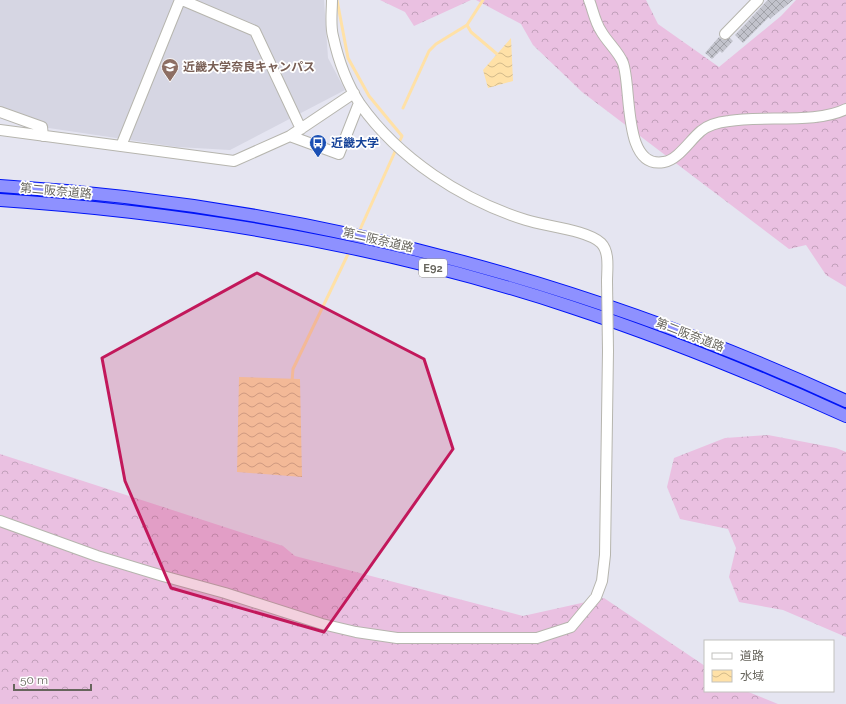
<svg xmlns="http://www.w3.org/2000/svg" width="846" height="704" font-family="Raleway,'Noto Sans JP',sans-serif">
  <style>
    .education { fill: #d6d6e3 }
    .forest { fill: url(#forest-crowns) }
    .water { fill: url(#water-waves) }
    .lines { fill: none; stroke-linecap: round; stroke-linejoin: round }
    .stream { stroke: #ffe1a7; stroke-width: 3 }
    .building { fill: url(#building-cross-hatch) }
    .minor-casing { stroke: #b6b5ae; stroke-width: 12 }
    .highway-casing { stroke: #0015f6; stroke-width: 14 }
    .minor { stroke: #fff; stroke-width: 10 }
    .highway { stroke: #8e91ff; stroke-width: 12 }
    .minor-bridge-casing { stroke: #b6b5ae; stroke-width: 12; stroke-linecap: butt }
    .minor-bridge { stroke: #fff; stroke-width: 10 }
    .marked { fill: #c2185b; fill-opacity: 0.2; stroke: #c2185b; stroke-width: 3; stroke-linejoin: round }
    .labels { text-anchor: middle; stroke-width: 3.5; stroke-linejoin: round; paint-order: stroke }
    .shield { fill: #fff; stroke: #95938e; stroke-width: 1 }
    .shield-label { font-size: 11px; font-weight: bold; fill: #67655d }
    .education-label { font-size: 12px; font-weight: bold; fill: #785e54; stroke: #fff; text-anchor: start }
    .transit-label { font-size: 12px; font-weight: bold; fill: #164399; stroke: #fff; text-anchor: start }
    .street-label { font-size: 12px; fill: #67655d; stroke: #fff }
  </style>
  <defs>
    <pattern id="forest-crowns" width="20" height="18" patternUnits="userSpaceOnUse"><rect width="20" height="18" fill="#eac0e1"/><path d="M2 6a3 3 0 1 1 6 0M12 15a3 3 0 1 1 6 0" fill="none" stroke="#c1a0ba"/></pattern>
    <pattern id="water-waves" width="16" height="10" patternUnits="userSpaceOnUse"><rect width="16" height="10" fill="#ffe1a7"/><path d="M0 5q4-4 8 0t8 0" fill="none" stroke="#d2ba8b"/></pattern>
    <pattern id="building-cross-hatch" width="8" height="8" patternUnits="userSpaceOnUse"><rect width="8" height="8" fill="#c2c3cc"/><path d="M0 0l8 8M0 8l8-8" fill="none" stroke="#a1a2a9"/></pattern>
  </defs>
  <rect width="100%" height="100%" fill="#e5e5f1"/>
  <!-- education -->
  <path class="education" d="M 0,0 L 324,0 L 328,58 L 345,90 L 230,150 L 177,147 L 42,127 L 0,112 Z"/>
  <!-- forest -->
  <path class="forest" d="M 380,0 L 471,0 L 414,26 L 405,12 Z
    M 476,0 L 646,0 L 658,24 L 719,67 L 781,16 L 796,0 L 846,0 L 846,287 L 826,275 L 806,245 L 789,249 L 582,92 L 533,45 L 521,24 Z
    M 768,435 L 836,448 L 846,452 L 846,637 L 783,610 L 739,602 L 729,577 L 736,548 L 728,529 L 680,519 L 667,487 L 674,458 L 725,438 Z
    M 0,454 L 283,546 L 295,556 L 523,616 L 604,598 L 705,666 L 705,691 L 746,691 L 778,704 L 0,704 Z"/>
  <!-- water -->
  <path class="water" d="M 511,38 L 513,81 L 488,88 L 483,70 Z
    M 239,377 L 300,379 L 302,477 L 237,472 Z"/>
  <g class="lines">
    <!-- stream -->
    <path class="stream" d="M 337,0 L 348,58 L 369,96 L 402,136 L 358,234
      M 467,25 L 471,32 L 497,54
      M 403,108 L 429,51 L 436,44 L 467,25 L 483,0
      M 292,381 L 293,369 L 350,250"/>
  </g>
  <!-- building -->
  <path class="building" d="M 768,0 L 793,0 L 770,19 L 769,17 L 743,43 L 735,35 Z
    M 719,37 L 723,40 L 730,38 L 733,41 L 722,53 L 720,51 L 712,59 L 705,53 Z"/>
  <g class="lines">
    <defs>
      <path id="minor" d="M 182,0 L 255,31 L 301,129
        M 332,0 C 332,11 330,25 333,36 C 338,59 347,84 360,104 C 399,159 462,200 526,220 C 544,226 588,230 601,243 C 610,252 607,270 607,281
        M 589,0 C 593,10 595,22 601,31 C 607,42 619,52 623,63 C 632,87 622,170 664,162 C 678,160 690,140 701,131 C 708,125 720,122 729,121 C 762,115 817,124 846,109
        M 725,34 L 758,0
        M 0,112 L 42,127 L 43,136
        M 0,130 L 234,161 L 290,136 L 354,93
        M 290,136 L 339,154 L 359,103
        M 121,146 L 180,0
        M 0,521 L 97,556 L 163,576 L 225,593 L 322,624 L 356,632 L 397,638 L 537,638 L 571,627 L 596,597 L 602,581 L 605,555 L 608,351"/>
      <path id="highway" d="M 0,186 C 295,204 578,278 846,401
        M 0,200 C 193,213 387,246 571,307 C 665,338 756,375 846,416"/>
    </defs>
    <!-- minor casing -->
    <use href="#minor" class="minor-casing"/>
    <!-- highway casing -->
    <use href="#highway" class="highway-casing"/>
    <!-- minor -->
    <use href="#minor" class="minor"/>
    <!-- highway -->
    <use href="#highway" class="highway"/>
    <defs>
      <path id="minor-bridge" d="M 607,281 L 608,351"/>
    </defs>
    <!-- minor-bridge casing -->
    <use href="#minor-bridge" class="minor-bridge-casing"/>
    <!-- minor-bridge -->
    <use href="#minor-bridge" class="minor-bridge"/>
  </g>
  <!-- marked area -->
  <path class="marked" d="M 257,273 L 424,359 L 453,449 L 324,632 L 171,588 L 125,481 L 102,358 Z"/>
  <!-- icons -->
  <defs>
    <symbol id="university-pin" viewBox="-11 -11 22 30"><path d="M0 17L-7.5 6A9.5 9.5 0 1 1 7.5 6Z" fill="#8d6e63" stroke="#fff"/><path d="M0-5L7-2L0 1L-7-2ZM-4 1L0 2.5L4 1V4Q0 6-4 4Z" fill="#fff"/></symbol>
    <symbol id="bus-pin" viewBox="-11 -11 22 30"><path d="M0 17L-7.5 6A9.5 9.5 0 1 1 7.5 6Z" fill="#1a4fb4" stroke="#fff"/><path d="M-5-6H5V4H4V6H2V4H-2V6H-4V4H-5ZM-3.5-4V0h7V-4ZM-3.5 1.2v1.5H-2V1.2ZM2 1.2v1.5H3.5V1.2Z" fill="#fff"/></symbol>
  </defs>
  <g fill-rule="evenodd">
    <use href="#university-pin" x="160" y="57" width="20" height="27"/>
    <use href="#bus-pin" x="308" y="133" width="20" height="27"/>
  </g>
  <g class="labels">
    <!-- shield labels -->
    <rect class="shield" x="419" y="259" width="28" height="18" rx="3"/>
    <g class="shield-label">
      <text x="433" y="272">E92</text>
    </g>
    <!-- education labels -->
    <g class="education-label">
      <text x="183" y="71">近畿大学奈良キャンパス</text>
    </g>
    <!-- transit labels -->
    <g class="transit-label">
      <text x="331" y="147">近畿大学</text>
    </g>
    <!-- street labels -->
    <g class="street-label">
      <text transform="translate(56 191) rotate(5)" y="4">第二阪奈道路</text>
      <text transform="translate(378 240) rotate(13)" y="4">第二阪奈道路</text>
      <text transform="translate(690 335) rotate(21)" y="4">第二阪奈道路</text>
    </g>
  </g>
  <!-- legend -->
  <rect x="704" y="640" width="130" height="52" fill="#ffffff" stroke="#c2c1be"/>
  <rect x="712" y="653" width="20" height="6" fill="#ffffff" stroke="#c2c1be"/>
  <text x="740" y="660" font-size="12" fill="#67655d">道路</text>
  <rect x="712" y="670" width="20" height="12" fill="url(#water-waves)" stroke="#c2c1be"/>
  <text x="740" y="680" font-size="12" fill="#67655d">水域</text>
  <!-- scale -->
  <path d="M14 684v6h77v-6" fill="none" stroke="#67655d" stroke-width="2"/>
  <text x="20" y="684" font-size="12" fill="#67655d" stroke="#ffffff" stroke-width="3" paint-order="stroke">50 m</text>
</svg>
